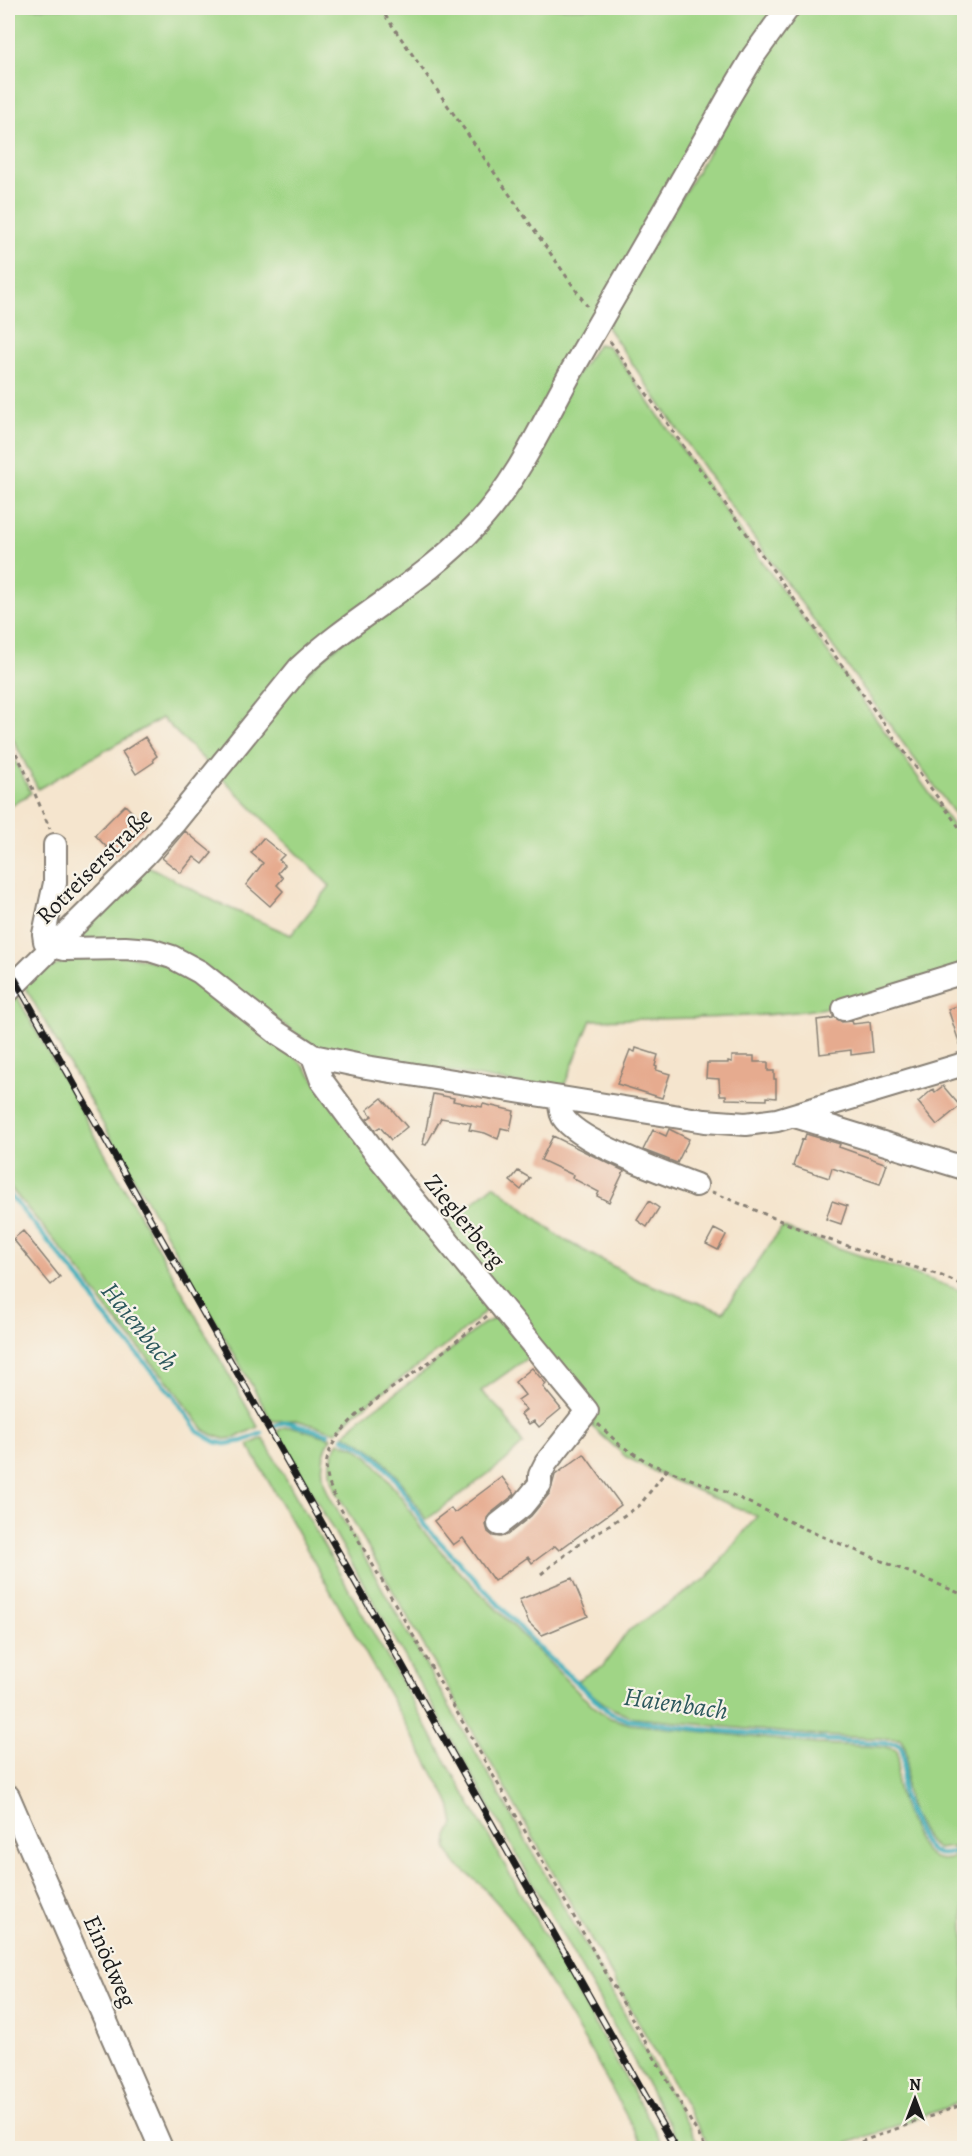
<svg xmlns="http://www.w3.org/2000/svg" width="972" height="2156" font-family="Alegreya,serif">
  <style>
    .green { fill: #a0d586; stroke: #5e7851; stroke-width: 1.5 }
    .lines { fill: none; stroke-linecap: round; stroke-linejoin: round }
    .stream { stroke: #41b0bc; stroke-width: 4.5 }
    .building { fill: #e6ab8f }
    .minor-casing { stroke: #888075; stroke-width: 26 }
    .path { stroke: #888075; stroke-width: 3; stroke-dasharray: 4.5 4.5; stroke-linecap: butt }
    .minor { stroke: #fff; stroke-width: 22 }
    .rail-casing { stroke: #1c1c1c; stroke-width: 7 }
    .rail { stroke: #f7f3e8; stroke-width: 4.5; stroke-dasharray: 14; stroke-linecap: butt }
    .labels { text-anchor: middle; stroke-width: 4.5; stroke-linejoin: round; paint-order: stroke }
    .street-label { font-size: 24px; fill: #1c1c1c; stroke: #f7f3e8 }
    .water-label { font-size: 26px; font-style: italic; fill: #2b575c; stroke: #f7f3e8 }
  </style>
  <rect width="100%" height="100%" fill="#f7f3e8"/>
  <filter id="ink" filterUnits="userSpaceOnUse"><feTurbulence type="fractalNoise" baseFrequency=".0167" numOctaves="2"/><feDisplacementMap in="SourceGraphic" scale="12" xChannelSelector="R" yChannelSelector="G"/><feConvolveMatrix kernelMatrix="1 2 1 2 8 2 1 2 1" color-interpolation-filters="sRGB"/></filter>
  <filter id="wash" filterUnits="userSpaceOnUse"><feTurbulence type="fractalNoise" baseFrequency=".008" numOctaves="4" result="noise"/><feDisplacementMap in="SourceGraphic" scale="24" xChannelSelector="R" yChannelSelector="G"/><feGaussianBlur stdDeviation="1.35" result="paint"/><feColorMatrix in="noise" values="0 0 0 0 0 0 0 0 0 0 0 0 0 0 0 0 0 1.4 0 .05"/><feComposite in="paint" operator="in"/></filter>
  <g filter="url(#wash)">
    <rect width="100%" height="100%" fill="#f5e5ce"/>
    <!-- green -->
    <path class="green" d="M 8,8 L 781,8 L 495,493 L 211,767 L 162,718 L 38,789 L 8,729 Z
      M 796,8 L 964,8 L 964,827 L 722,494 L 607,327 L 626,289 Z
      M 598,344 L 608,346 L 619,359 L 719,502 L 964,841 L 964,968 C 917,983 869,1001 819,1009 C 744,1020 667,1018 591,1020 L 562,1091 L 462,1074 L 312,1045 L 212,972 L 81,939 L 80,935 L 148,866 L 216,902 L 291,935 L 330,886 L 221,777 L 307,670 L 442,567 Z
      M 8,747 L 31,793 L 8,808 Z
      M 119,954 L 180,967 L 292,1053 L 307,1070 L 488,1301 L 484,1312 L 474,1322 L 449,1343 L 355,1413 L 336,1432 L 296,1420 L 272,1421 L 24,985 C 57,958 78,959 119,954 Z
      M 15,993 L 258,1427 L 235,1438 L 224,1439 L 215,1436 L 204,1430 L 171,1385 L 109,1312 L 83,1275 L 8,1185 L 8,1001 Z
      M 494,1185 L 561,1238 L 640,1281 L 723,1312 L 782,1227 C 842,1251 904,1269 964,1292 L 964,2101 L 835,2148 L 710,2148 L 336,1491 C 329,1475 328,1456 339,1442 L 355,1447 L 370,1458 L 402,1498 L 422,1530 L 458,1570 L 581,1695 L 607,1717 L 630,1724 L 816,1744 L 886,1747 L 897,1750 C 901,1761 896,1771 897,1782 C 901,1805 904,1810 913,1830 C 921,1849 930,1865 953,1858 L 953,1847 L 937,1849 C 922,1840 907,1804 906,1786 C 905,1769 912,1753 900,1739 L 821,1736 L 635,1718 C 611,1711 595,1698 577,1680 L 603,1666 L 628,1631 L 707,1578 L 757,1516 L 663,1476 L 626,1457 L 588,1423 L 593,1426 L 594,1414 L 443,1227 Z
      M 498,1317 L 533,1354 L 481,1391 L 503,1413 L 523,1444 L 504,1462 L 426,1520 C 405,1487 383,1448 344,1435 L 362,1417 L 408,1384 L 483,1324 Z
      M 285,1427 L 294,1427 L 331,1438 C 320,1457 320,1476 329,1495 L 701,2148 L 683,2148 L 277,1431 Z
      M 263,1438 L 665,2148 L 644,2148 L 591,2051 L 510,1917 L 481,1885 L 455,1863 L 447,1849 L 448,1837 L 454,1824 L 451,1808 L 445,1794 L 248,1445 Z"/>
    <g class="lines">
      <!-- stream -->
      <path class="stream" d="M 8,1193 L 87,1288 L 102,1313 L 173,1395 L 199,1432 L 216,1442 L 225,1444 L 243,1441 L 262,1433
        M 275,1426 L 285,1422 L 291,1423 L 328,1434
        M 343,1438 C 382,1450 405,1493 425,1526 L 543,1652 L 610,1713 L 628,1720 L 699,1729 L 826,1740 L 899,1744 C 909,1756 900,1780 903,1795 C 905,1806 911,1816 915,1826 C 928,1853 935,1862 964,1848"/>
    </g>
    <g id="blocks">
      <!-- building -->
      <path class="building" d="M 145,737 L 157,756 L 153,759 L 154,762 L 136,774 L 122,752 Z
        M 125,805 L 146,826 L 115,856 L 95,835 Z
        M 185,831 L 212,853 L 203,864 L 194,857 L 181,873 L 162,858 Z
        M 263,838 L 284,855 L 279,860 L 285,865 L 278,873 L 283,878 L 277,885 L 283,891 L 270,906 L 246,885 L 263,863 L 251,853 Z
        M 964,1004 L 964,1051 L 962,1051 L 948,1009 Z
        M 833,1016 L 842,1022 L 852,1021 L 853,1024 L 870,1022 L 873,1052 L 851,1055 L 851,1050 L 820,1054 L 817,1020 L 833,1018 Z
        M 636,1048 L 658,1055 L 655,1066 L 657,1067 L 656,1070 L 670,1074 L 662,1098 L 617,1084 L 630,1050 L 635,1052 Z
        M 732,1056 L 754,1056 L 754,1062 L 768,1062 L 768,1071 L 774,1071 L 774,1079 L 776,1079 L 776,1098 L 767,1097 L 767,1100 L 726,1099 L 726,1095 L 720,1095 L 719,1079 L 706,1078 L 707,1063 L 728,1063 L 728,1061 L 732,1062 Z
        M 943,1086 L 960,1106 L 937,1125 L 918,1102 L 933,1089 L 935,1092 Z
        M 433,1094 L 454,1098 L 453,1101 L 482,1107 L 483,1104 L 514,1111 L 510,1130 L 501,1128 L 498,1139 L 485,1133 L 469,1130 L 471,1123 L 441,1118 L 426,1145 L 423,1144 Z
        M 382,1098 L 407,1127 L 391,1140 L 380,1127 L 375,1130 L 367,1119 L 372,1116 L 367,1110 Z
        M 669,1129 L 689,1139 L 677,1163 L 643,1150 L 653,1130 L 666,1136 Z
        M 806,1134 L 840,1144 L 839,1147 L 887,1164 L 880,1184 L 832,1168 L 829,1178 L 793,1166 L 802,1139 L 804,1140 Z
        M 553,1136 L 624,1171 L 609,1202 L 597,1196 L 599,1192 L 572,1178 L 573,1175 L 541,1160 Z
        M 518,1171 L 530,1178 L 521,1190 L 510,1181 Z
        M 649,1201 L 659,1208 L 647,1227 L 637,1220 Z
        M 832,1201 L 847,1206 L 841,1224 L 826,1219 Z
        M 714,1229 L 726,1235 L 718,1250 L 706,1244 Z
        M 23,1231 L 60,1277 L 51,1285 L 13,1239 Z
        M 532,1368 L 546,1384 L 543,1387 L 561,1409 L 539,1427 L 534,1421 L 529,1424 L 521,1414 L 526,1410 L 518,1400 L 525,1395 L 515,1382 Z
        M 584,1454 L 621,1505 L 559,1550 L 555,1546 L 532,1563 L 528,1557 L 494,1581 L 463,1538 L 453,1545 L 434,1521 L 451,1508 L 454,1513 L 502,1477 L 515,1494 L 490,1514 L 487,1518 L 486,1525 L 488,1532 L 493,1536 L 500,1537 L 507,1535 L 531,1516 L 550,1493 L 555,1475 Z
        M 572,1578 L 588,1616 L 542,1635 L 529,1623 L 519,1600 Z"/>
    </g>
  </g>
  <g filter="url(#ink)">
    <use href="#blocks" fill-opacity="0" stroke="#888075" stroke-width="1.5"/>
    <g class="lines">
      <defs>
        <path id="minor" d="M 55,845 L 55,883 L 44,934 L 45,941 L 52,946 L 64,949 L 125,948 L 150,950 L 172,957 L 200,972 L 276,1032 L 313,1056 L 366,1067 L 705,1121 L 746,1124 L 777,1120 L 964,1064
          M 8,991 L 144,856 L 174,823 L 300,667 C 356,615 426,581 477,524 C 521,477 547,413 579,358 C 629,271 680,184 729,97 L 754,55 L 788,8
          M 844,1009 L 964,972
          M 313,1056 L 322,1081 L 377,1155 L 587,1411 L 546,1463 L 540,1475 L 540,1484 L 522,1506 L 499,1524
          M 560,1098 C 560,1105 560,1111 563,1117 C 578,1142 667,1174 696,1185
          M 795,1116 L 964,1168
          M 8,1796 L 161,2148"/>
      </defs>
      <!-- minor casing -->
      <use href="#minor" class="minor-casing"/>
      <!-- path -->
      <path class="path" d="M 380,8 L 587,306
        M 610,341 L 681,443 L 964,834
        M 8,737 L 25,771 L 50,829
        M 712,1192 L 817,1236 L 942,1276 L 964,1286
        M 487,1316 C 467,1333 446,1350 425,1365 C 395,1388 335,1420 327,1460 C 324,1475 331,1490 338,1504 L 706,2148
        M 598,1424 L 620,1445 L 651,1464 L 728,1493 L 814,1533 L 964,1595
        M 541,1574 L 579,1544 L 639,1506 L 666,1471
        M 844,2148 L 964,2104"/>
      <!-- minor -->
      <use href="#minor" class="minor"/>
      <defs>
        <path id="rail" d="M 8,967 L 675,2148"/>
      </defs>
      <!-- rail casing -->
      <use href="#rail" class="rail-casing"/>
      <!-- rail -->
      <use href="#rail" class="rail"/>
    </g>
  </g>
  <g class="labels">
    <!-- street labels -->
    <g class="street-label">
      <text transform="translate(94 866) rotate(-45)" y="8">Rotreiserstraße</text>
      <text transform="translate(465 1221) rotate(51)" y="8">Zieglerberg</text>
      <text transform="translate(110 1961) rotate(66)" y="8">Einödweg</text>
    </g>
    <!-- water labels -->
    <g class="water-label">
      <text transform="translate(140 1326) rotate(51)" y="9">Haienbach</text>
      <text transform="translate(676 1703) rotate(8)" y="9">Haienbach</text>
    </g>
  </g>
  <!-- margin -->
  <rect width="972" height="2156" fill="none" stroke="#f7f3e8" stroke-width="30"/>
  <!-- north arrow -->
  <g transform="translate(915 2099)" stroke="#f7f3e8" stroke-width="4.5" paint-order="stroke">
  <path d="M0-4.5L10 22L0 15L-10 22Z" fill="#1c1c1c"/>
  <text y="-9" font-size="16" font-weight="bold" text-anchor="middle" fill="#1c1c1c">N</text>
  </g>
</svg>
